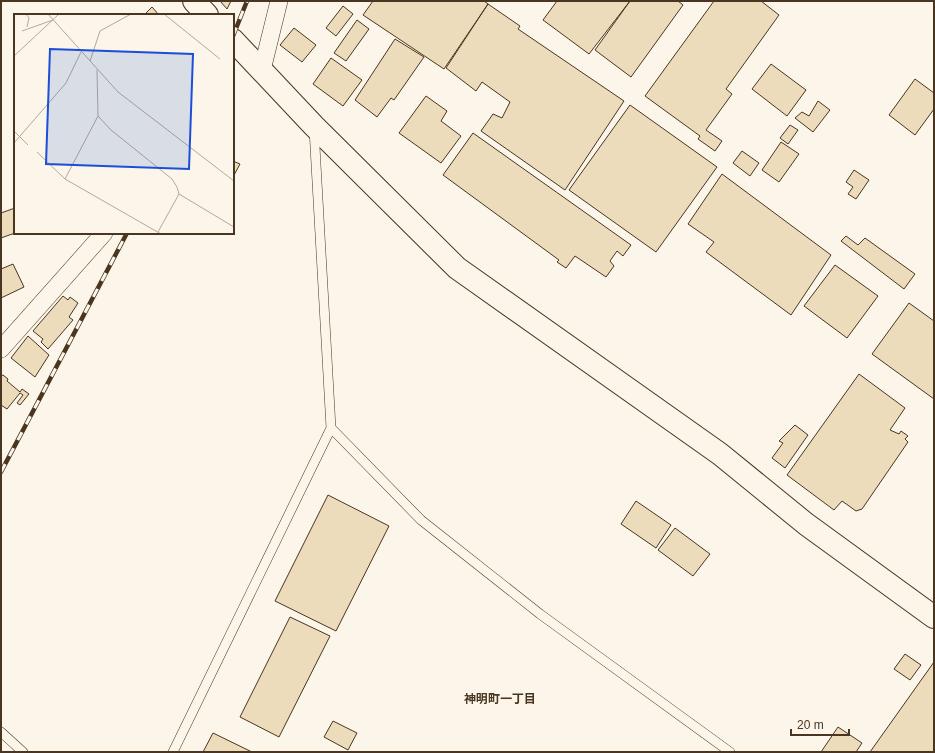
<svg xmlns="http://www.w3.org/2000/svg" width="935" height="753" font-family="Helvetica,'Noto Sans JP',sans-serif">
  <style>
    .building { fill: #ecdcbc; stroke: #4a3520 }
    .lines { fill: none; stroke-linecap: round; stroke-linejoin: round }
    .lane-casing { stroke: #4a3520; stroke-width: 10 }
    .street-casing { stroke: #4a3520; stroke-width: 18 }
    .secondary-casing { stroke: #4a3520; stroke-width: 24 }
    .lane { stroke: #fbf6e9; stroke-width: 9 }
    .street { stroke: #fbf6e9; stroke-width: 17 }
    .secondary { stroke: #fbf6e9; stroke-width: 22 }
    .rail-casing { stroke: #4a3520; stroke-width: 4.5 }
    .rail { stroke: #fbf6e9; stroke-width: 3; stroke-dasharray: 9; stroke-linecap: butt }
    .labels { text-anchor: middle; stroke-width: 3; stroke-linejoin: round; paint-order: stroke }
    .neighbourhood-label { font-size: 12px; font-weight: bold; fill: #4a3520; stroke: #fbf6e9 }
    .inset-road { fill: none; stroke: #b4a999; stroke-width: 1 }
    .view { fill: #1d4ed8; fill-opacity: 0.15; stroke: #1d4ed8; stroke-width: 2 }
    .inset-edge { fill: none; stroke: #4a3520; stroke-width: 2 }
  </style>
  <rect width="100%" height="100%" fill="#fbf6e9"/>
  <!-- building -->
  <path class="building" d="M 220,1 L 231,1 L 227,9 Z
    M 373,1 L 484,1 L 488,4 L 444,69 L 363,15 Z
    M 557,1 L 630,1 L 589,54 L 543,20 Z
    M 630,1 L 678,1 L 683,5 L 631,77 L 595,50 Z
    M 714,1 L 761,1 L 779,15 L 726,89 L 732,94 L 706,130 L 722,141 L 715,151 L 698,139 L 700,136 L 645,96 Z
    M 488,4 L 520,26 L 518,29 L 624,101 L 565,190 L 481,131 L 493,114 L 502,118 L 510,102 L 482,82 L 476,91 L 446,68 Z
    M 343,6 L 353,14 L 336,36 L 326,28 Z
    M 152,7 L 159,15 L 144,15 Z
    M 357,20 L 369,29 L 346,61 L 334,53 Z
    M 294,28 L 316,45 L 302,62 L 280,45 Z
    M 395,39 L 424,57 L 394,100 L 391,98 L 377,117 L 355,100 Z
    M 331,58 L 362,80 L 343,106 L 313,84 Z
    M 771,64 L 806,90 L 787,116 L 752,89 Z
    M 915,79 L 934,93 L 934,109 L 915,135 L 889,115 Z
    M 426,96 L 447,111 L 441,121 L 461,136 L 441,163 L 399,133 Z
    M 818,101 L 830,110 L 813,132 L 795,118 L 802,112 L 809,116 Z
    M 630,105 L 717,167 L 656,252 L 569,190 Z
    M 790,125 L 798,130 L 788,144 L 780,138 Z
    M 473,133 L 631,245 L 623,256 L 617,251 L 610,261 L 614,266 L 606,277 L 575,256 L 566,268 L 557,262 L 559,260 L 443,175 Z
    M 781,142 L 799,154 L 779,182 L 762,170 Z
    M 742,151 L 759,163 L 750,176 L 733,163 Z
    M 233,161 L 240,164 L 233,177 Z
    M 854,170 L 869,180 L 856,199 L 848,194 L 853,187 L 846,182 Z
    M 722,174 L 831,255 L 791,315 L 706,252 L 714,242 L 688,224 Z
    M 15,208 L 15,233 L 1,238 L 1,213 Z
    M 846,236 L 858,245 L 865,238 L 915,274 L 904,289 L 841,241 Z
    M 13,264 L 24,287 L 1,298 L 1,269 Z
    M 835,265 L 878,296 L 847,338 L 804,306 Z
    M 63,296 L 68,300 L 70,297 L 78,303 L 69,317 L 73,320 L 48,349 L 41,342 L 43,339 L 33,331 Z
    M 909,303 L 934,321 L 934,399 L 872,354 Z
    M 28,336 L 49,355 L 35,377 L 11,358 Z
    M 859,374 L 905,408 L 890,430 L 899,434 L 901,431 L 908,436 L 905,439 L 908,442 L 862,509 L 856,511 L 842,501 L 834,510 L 787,475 Z
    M 3,375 L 8,379 L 7,381 L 20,392 L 22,389 L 29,394 L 20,405 L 17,403 L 23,395 L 20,393 L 7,409 L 1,405 L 1,376 Z
    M 795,425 L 808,435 L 785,468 L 772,458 L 783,443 L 779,441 Z
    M 328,495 L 389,526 L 336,631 L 275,601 Z
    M 636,501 L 671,525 L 656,548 L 621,524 Z
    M 675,528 L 710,554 L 693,576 L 658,550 Z
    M 290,617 L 330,636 L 279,737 L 240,717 Z
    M 905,654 L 921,665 L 910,680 L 894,669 Z
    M 934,662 L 934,752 L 870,752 Z
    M 333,721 L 357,733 L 348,750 L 324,737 Z
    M 838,727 L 862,743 L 856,752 L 821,752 Z
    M 213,733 L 252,752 L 203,752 Z"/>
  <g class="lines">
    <defs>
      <path id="lane" d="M 331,428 L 421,520 L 540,614 L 730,752
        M 1,732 L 23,752
        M 173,752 L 331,428 L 314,129"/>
      <path id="street" d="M 262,70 L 279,1
        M 1,349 L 104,233"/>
      <path id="secondary" d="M 194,1 L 207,15
        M 233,40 L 314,126 L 457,268 L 720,454 L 806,524 L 934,617"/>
    </defs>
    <!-- lane casing -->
    <use href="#lane" class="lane-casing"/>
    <!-- street casing -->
    <use href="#street" class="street-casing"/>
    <!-- secondary casing -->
    <use href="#secondary" class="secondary-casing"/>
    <!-- lane -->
    <use href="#lane" class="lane"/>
    <!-- street -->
    <use href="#street" class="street"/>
    <!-- secondary -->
    <use href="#secondary" class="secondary"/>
    <defs>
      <path id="rail" d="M 233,36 L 247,1
        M 1,472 L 127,233"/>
    </defs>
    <!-- rail casing -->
    <use href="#rail" class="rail-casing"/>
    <!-- rail -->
    <use href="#rail" class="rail"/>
  </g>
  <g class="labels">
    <!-- neighbourhood labels -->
    <g class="neighbourhood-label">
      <text x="500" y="703">神明町一丁目</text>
    </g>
  </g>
  <!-- overview -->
  <g transform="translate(14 14)">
    <rect width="220" height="220" fill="#fbf6e9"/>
    <path class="inset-road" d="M 12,0 L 15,4 L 13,13M 34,0 L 104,78 L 220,167M 150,0 L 206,45M 8,17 L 39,6M 0,42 L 45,0M 76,47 L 86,17 L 117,0M 84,102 L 97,116 L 158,165 L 163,173 L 165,180 L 144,218M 0,117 L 14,131M 0,129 L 52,69 L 67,38M 23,138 L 51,165 L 147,220M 51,165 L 84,102 L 83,56M 165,180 L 220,213"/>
    <path class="view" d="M 36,35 L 179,40 L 175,155 L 32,150 Z"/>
    <rect width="220" height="220" class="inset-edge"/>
  </g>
  <!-- border -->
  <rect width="935" height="753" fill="none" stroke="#4a3520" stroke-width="4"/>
  <!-- scale -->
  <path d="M791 729v6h58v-6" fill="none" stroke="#4a3520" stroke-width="2"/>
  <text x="797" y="729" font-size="12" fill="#4a3520" stroke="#fbf6e9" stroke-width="3" paint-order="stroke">20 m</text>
</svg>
